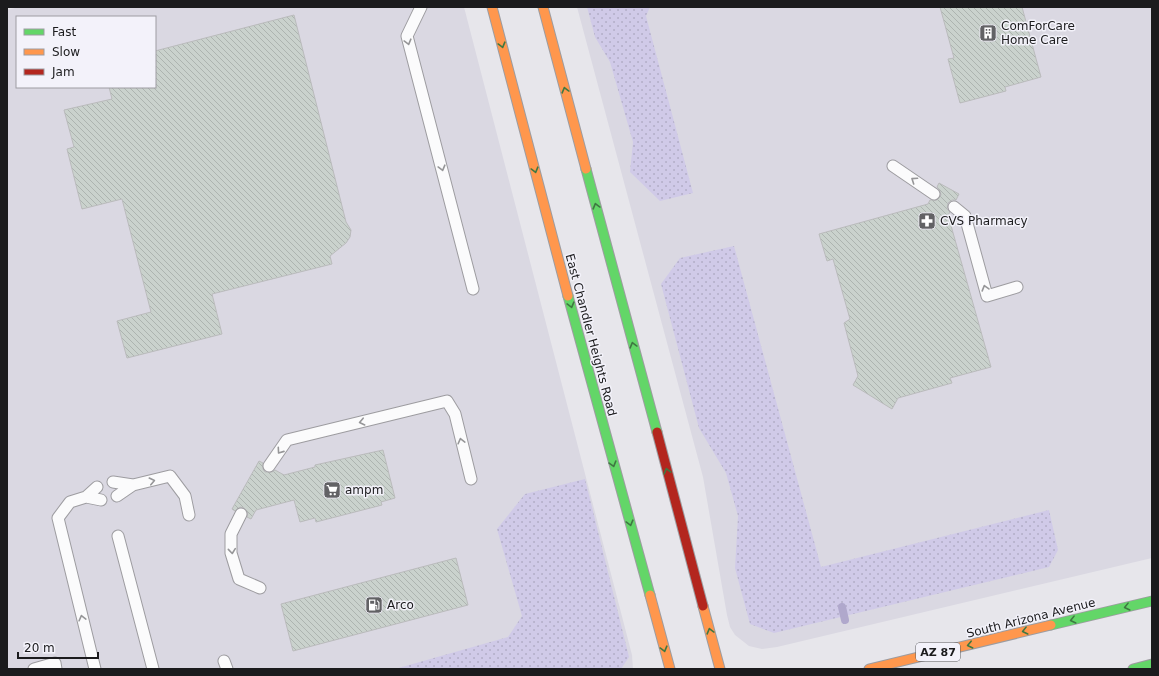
<svg xmlns="http://www.w3.org/2000/svg" width="1159" height="676" font-family="'DejaVu Sans',sans-serif">
  <style>
    .built { fill: #dad8e2; fill-rule: evenodd }
    .grass { fill: url(#grass-dots) }
    .lines { fill: none; stroke-linecap: round; stroke-linejoin: round }
    .stream { stroke: #b0a8cc; stroke-width: 8 }
    .building { fill: url(#building-back-hatch); stroke: #babbbc }
    .lane-casing { stroke: #9d9ca0; stroke-width: 13 }
    .fast-casing { stroke: #9d9ca0; stroke-width: 11 }
    .slow-casing { stroke: #9d9ca0; stroke-width: 11 }
    .jam-casing { stroke: #9d9ca0; stroke-width: 11 }
    .lane { stroke: #fbfbfc; stroke-width: 11 }
    .fast { stroke: #63d668; stroke-width: 9 }
    .slow { stroke: #ff974d; stroke-width: 9 }
    .jam { stroke: #b3261e; stroke-width: 9 }
    .oneway { stroke: #969698 }
    .oneway2 { stroke: #3f7842 }
    .labels { text-anchor: middle; stroke-width: 3; stroke-linejoin: round; paint-order: stroke }
    .shield { fill: #f3f2fa; stroke: #5c5c5f; stroke-width: 1 }
    .shield-label { font-size: 11px; font-weight: bold; fill: #1b1b1d }
    .poi-label { font-size: 12px; fill: #1b1b1d; stroke: #f3f2fa; text-anchor: start }
    .street-label { font-size: 12px; fill: #1b1b1d; stroke: #f3f2fa }
  </style>
  <defs>
    <pattern id="grass-dots" width="8" height="8" patternUnits="userSpaceOnUse"><rect width="8" height="8" fill="#d0cae8"/><path d="M2 2h.1M6 6h.1" fill="none" stroke="#b2adc7" stroke-width="1.8" stroke-linecap="round"/></pattern>
    <pattern id="building-back-hatch" width="6" height="6" patternUnits="userSpaceOnUse"><rect width="6" height="6" fill="#cad2cd"/><path d="M-1 5l2 2M0 0l6 6M5-1l2 2" fill="none" stroke="#adb4b0"/></pattern>
  </defs>
  <rect width="100%" height="100%" fill="#e7e6eb"/>
  <!-- built -->
  <path class="built" d="M 19,7 L 464,7 L 632,655 L 633,669 L 7,669 L 7,10 ZM 17,17 L 155,17 L 155,87 L 17,87 Z
    M 577,7 L 1152,7 L 1152,558 L 777,647 L 762,649 L 749,646 L 735,635 L 730,627 L 727,615 L 703,477 Z"/>
  <!-- grass -->
  <path class="grass" d="M 587,7 L 650,7 L 646,16 L 693,193 L 660,201 L 630,172 L 633,142 L 610,62 L 595,37 Z
    M 734,246 L 821,567 L 1049,510 L 1058,550 L 1049,567 L 774,633 L 750,624 L 735,568 L 738,516 L 726,473 L 699,428 L 661,284 L 680,258 Z
    M 585,479 L 629,657 L 621,669 L 395,669 L 508,637 L 522,616 L 497,529 L 525,494 Z"/>
  <g class="lines">
    <!-- stream -->
    <path class="stream" d="M 842,607 L 845,620"/>
  </g>
  <!-- building -->
  <path class="building" d="M 940,7 L 1022,7 L 1041,77 L 1005,87 L 1006,91 L 960,103 L 948,59 L 954,58 Z
    M 294,15 L 346,222 L 351,230 L 350,237 L 346,243 L 330,256 L 332,264 L 212,294 L 222,334 L 127,358 L 117,321 L 151,312 L 122,199 L 82,209 L 67,149 L 74,147 L 64,110 L 112,99 L 109,87 L 155,87 L 155,51 Z
    M 939,183 L 959,194 L 956,200 L 952,200 L 948,203 L 947,209 L 950,212 L 948,215 L 991,367 L 950,378 L 952,383 L 898,398 L 892,409 L 853,385 L 858,376 L 844,323 L 850,319 L 833,259 L 827,261 L 819,234 L 928,204 L 930,200 L 937,200 L 941,195 L 940,191 L 937,187 Z
    M 383,450 L 395,498 L 381,502 L 382,505 L 316,522 L 315,518 L 300,522 L 294,500 L 256,510 L 251,519 L 247,517 L 248,513 L 244,508 L 240,507 L 235,511 L 232,509 L 259,461 L 263,463 L 263,469 L 265,472 L 272,472 L 275,470 L 284,475 L 315,467 L 315,465 Z
    M 456,558 L 468,605 L 293,651 L 281,604 Z"/>
  <g class="lines">
    <defs>
      <path id="lane" d="M 421,7 L 407,36 L 473,289
        M 893,166 L 934,194
        M 954,207 L 965,216 L 987,296 L 1017,287
        M 269,466 L 287,440 L 447,401 L 455,414 L 471,479
        M 113,482 L 133,485
        M 117,496 L 133,485 L 170,476 L 185,496 L 189,515
        M 86,497 L 97,487
        M 241,514 L 231,534 L 231,553 L 239,579 L 260,588
        M 118,536 L 153,669
        M 224,661 L 227,669
        M 34,669 L 55,663 L 56,669
        M 95,669 L 58,518 L 70,502 L 86,497 L 101,500"/>
      <path id="fast" d="M 586,169 L 657,432
        M 568,296 L 650,595
        M 1051,625 L 1152,601
        M 1133,669 L 1152,664"/>
      <path id="slow" d="M 492,7 L 568,296
        M 543,7 L 586,169
        M 650,595 L 670,669
        M 703,606 L 720,669
        M 869,669 L 1051,625"/>
      <path id="jam" d="M 657,432 L 703,606"/>
    </defs>
    <!-- lane casing -->
    <use href="#lane" class="lane-casing"/>
    <!-- fast casing -->
    <use href="#fast" class="fast-casing"/>
    <!-- slow casing -->
    <use href="#slow" class="slow-casing"/>
    <!-- jam casing -->
    <use href="#jam" class="jam-casing"/>
    <!-- lane -->
    <use href="#lane" class="lane"/>
    <!-- fast -->
    <use href="#fast" class="fast"/>
    <!-- slow -->
    <use href="#slow" class="slow"/>
    <!-- jam -->
    <use href="#jam" class="jam"/>
  </g>
  <!-- one-way arrows -->
  <defs><path id="oneway-chevron" d="M-2-3.5L2.5 0L-2 3.5" fill="none" stroke-width="1.6" stroke-linecap="round" stroke-linejoin="round"/></defs>
  <g class="oneway">
    <use href="#oneway-chevron" transform="translate(408 42) rotate(75)"/>
    <use href="#oneway-chevron" transform="translate(442 168) rotate(75)"/>
    <use href="#oneway-chevron" transform="translate(914 180) rotate(-146)"/>
    <use href="#oneway-chevron" transform="translate(985 288) rotate(-106)"/>
    <use href="#oneway-chevron" transform="translate(362 422) rotate(167)"/>
    <use href="#oneway-chevron" transform="translate(461 441) rotate(-104)"/>
    <use href="#oneway-chevron" transform="translate(280 451) rotate(125)"/>
    <use href="#oneway-chevron" transform="translate(152 481) rotate(-13)"/>
    <use href="#oneway-chevron" transform="translate(232 551) rotate(84)"/>
    <use href="#oneway-chevron" transform="translate(82 618) rotate(-104)"/>
  </g>
  <g class="oneway2">
    <use href="#oneway-chevron" transform="translate(502 45) rotate(75)"/>
    <use href="#oneway-chevron" transform="translate(565 90) rotate(-105)"/>
    <use href="#oneway-chevron" transform="translate(535 170) rotate(75)"/>
    <use href="#oneway-chevron" transform="translate(596 206) rotate(-105)"/>
    <use href="#oneway-chevron" transform="translate(571 305) rotate(75)"/>
    <use href="#oneway-chevron" transform="translate(633 345) rotate(-105)"/>
    <use href="#oneway-chevron" transform="translate(613 464) rotate(74)"/>
    <use href="#oneway-chevron" transform="translate(667 471) rotate(-105)"/>
    <use href="#oneway-chevron" transform="translate(630 523) rotate(75)"/>
    <use href="#oneway-chevron" transform="translate(1127 607) rotate(166)"/>
    <use href="#oneway-chevron" transform="translate(1073 620) rotate(166)"/>
    <use href="#oneway-chevron" transform="translate(710 631) rotate(-105)"/>
    <use href="#oneway-chevron" transform="translate(1025 631) rotate(166)"/>
    <use href="#oneway-chevron" transform="translate(970 645) rotate(167)"/>
    <use href="#oneway-chevron" transform="translate(664 649) rotate(75)"/>
  </g>
  <!-- icons -->
  <defs>
    <symbol id="building-square" viewBox="-11 -11 22 22"><rect x="-9" y="-9" width="18" height="18" rx="4" fill="#626265" stroke="#f3f2fa"/><path d="M-4-6H4V6H1V3H-1V6H-4ZM-2.5-4.3h1.7v1.8h-1.7ZM.8-4.3h1.7v1.8H.8ZM-2.5-1h1.7V.8h-1.7ZM.8-1h1.7V.8H.8Z" fill="#fff"/></symbol>
    <symbol id="pharmacy-square" viewBox="-11 -11 22 22"><rect x="-9" y="-9" width="18" height="18" rx="4" fill="#626265" stroke="#f3f2fa"/><path d="M-2-6h4v4h4v4h-4v4h-4v-4h-4v-4h4Z" fill="#fff"/></symbol>
    <symbol id="supermarket-square" viewBox="-11 -11 22 22"><rect x="-9" y="-9" width="18" height="18" rx="4" fill="#626265" stroke="#f3f2fa"/><path d="M-6-5.5h2.5l.6 2H6L4.5 2H-2.5L-4.4-4H-6ZM-1.5 3.2a1.3 1.3 0 1 0 .1 0ZM3 3.2a1.3 1.3 0 1 0 .1 0Z" fill="#fff"/></symbol>
    <symbol id="fuel-square" viewBox="-11 -11 22 22"><rect x="-9" y="-9" width="18" height="18" rx="4" fill="#626265" stroke="#f3f2fa"/><path d="M-5.5-6h7V0h2V4h1.3V-2.5L3-4.5l.8-.8L6-3V5H2.5V1h-1V6h-7ZM-4.2-4.7v3.2H.2V-4.7Z" fill="#fff"/></symbol>
  </defs>
  <g fill-rule="evenodd">
    <use href="#building-square" x="978" y="23" width="20" height="20"/>
    <use href="#pharmacy-square" x="917" y="211" width="20" height="20"/>
    <use href="#supermarket-square" x="322" y="480" width="20" height="20"/>
    <use href="#fuel-square" x="364" y="595" width="20" height="20"/>
  </g>
  <g class="labels">
    <!-- shield labels -->
    <rect class="shield" x="916" y="643" width="44" height="18" rx="3"/>
    <g class="shield-label">
      <text x="938" y="656">AZ 87</text>
    </g>
    <!-- poi labels -->
    <g class="poi-label">
      <text x="1001" y="30">ComForCare<tspan x="1001" dy="14">Home Care</tspan></text>
      <text x="940" y="225">CVS Pharmacy</text>
      <text x="345" y="494">ampm</text>
      <text x="387" y="609">Arco</text>
    </g>
    <!-- street labels -->
    <g class="street-label">
      <text transform="translate(591 335) rotate(75)" y="4">East Chandler Heights Road</text>
      <text transform="translate(1031 618) rotate(-14)" y="4">South Arizona Avenue</text>
    </g>
  </g>
  <!-- border -->
  <rect width="1159" height="676" fill="none" stroke="#1b1b1d" stroke-width="16"/>
  <!-- legend -->
  <rect x="16" y="16" width="140" height="72" fill="#f3f2fa" stroke="#9d9ca2"/>
  <rect x="24" y="29" width="20" height="6" fill="#63d668" stroke="#9d9ca2"/>
  <text x="52" y="36" font-size="12" fill="#1b1b1d">Fast</text>
  <rect x="24" y="49" width="20" height="6" fill="#ff974d" stroke="#9d9ca2"/>
  <text x="52" y="56" font-size="12" fill="#1b1b1d">Slow</text>
  <rect x="24" y="69" width="20" height="6" fill="#b3261e" stroke="#9d9ca2"/>
  <text x="52" y="76" font-size="12" fill="#1b1b1d">Jam</text>
  <!-- scale -->
  <path d="M18 652v6h80v-6" fill="none" stroke="#1b1b1d" stroke-width="2"/>
  <text x="24" y="652" font-size="12" fill="#1b1b1d" stroke="#f3f2fa" stroke-width="3" paint-order="stroke">20 m</text>
</svg>
